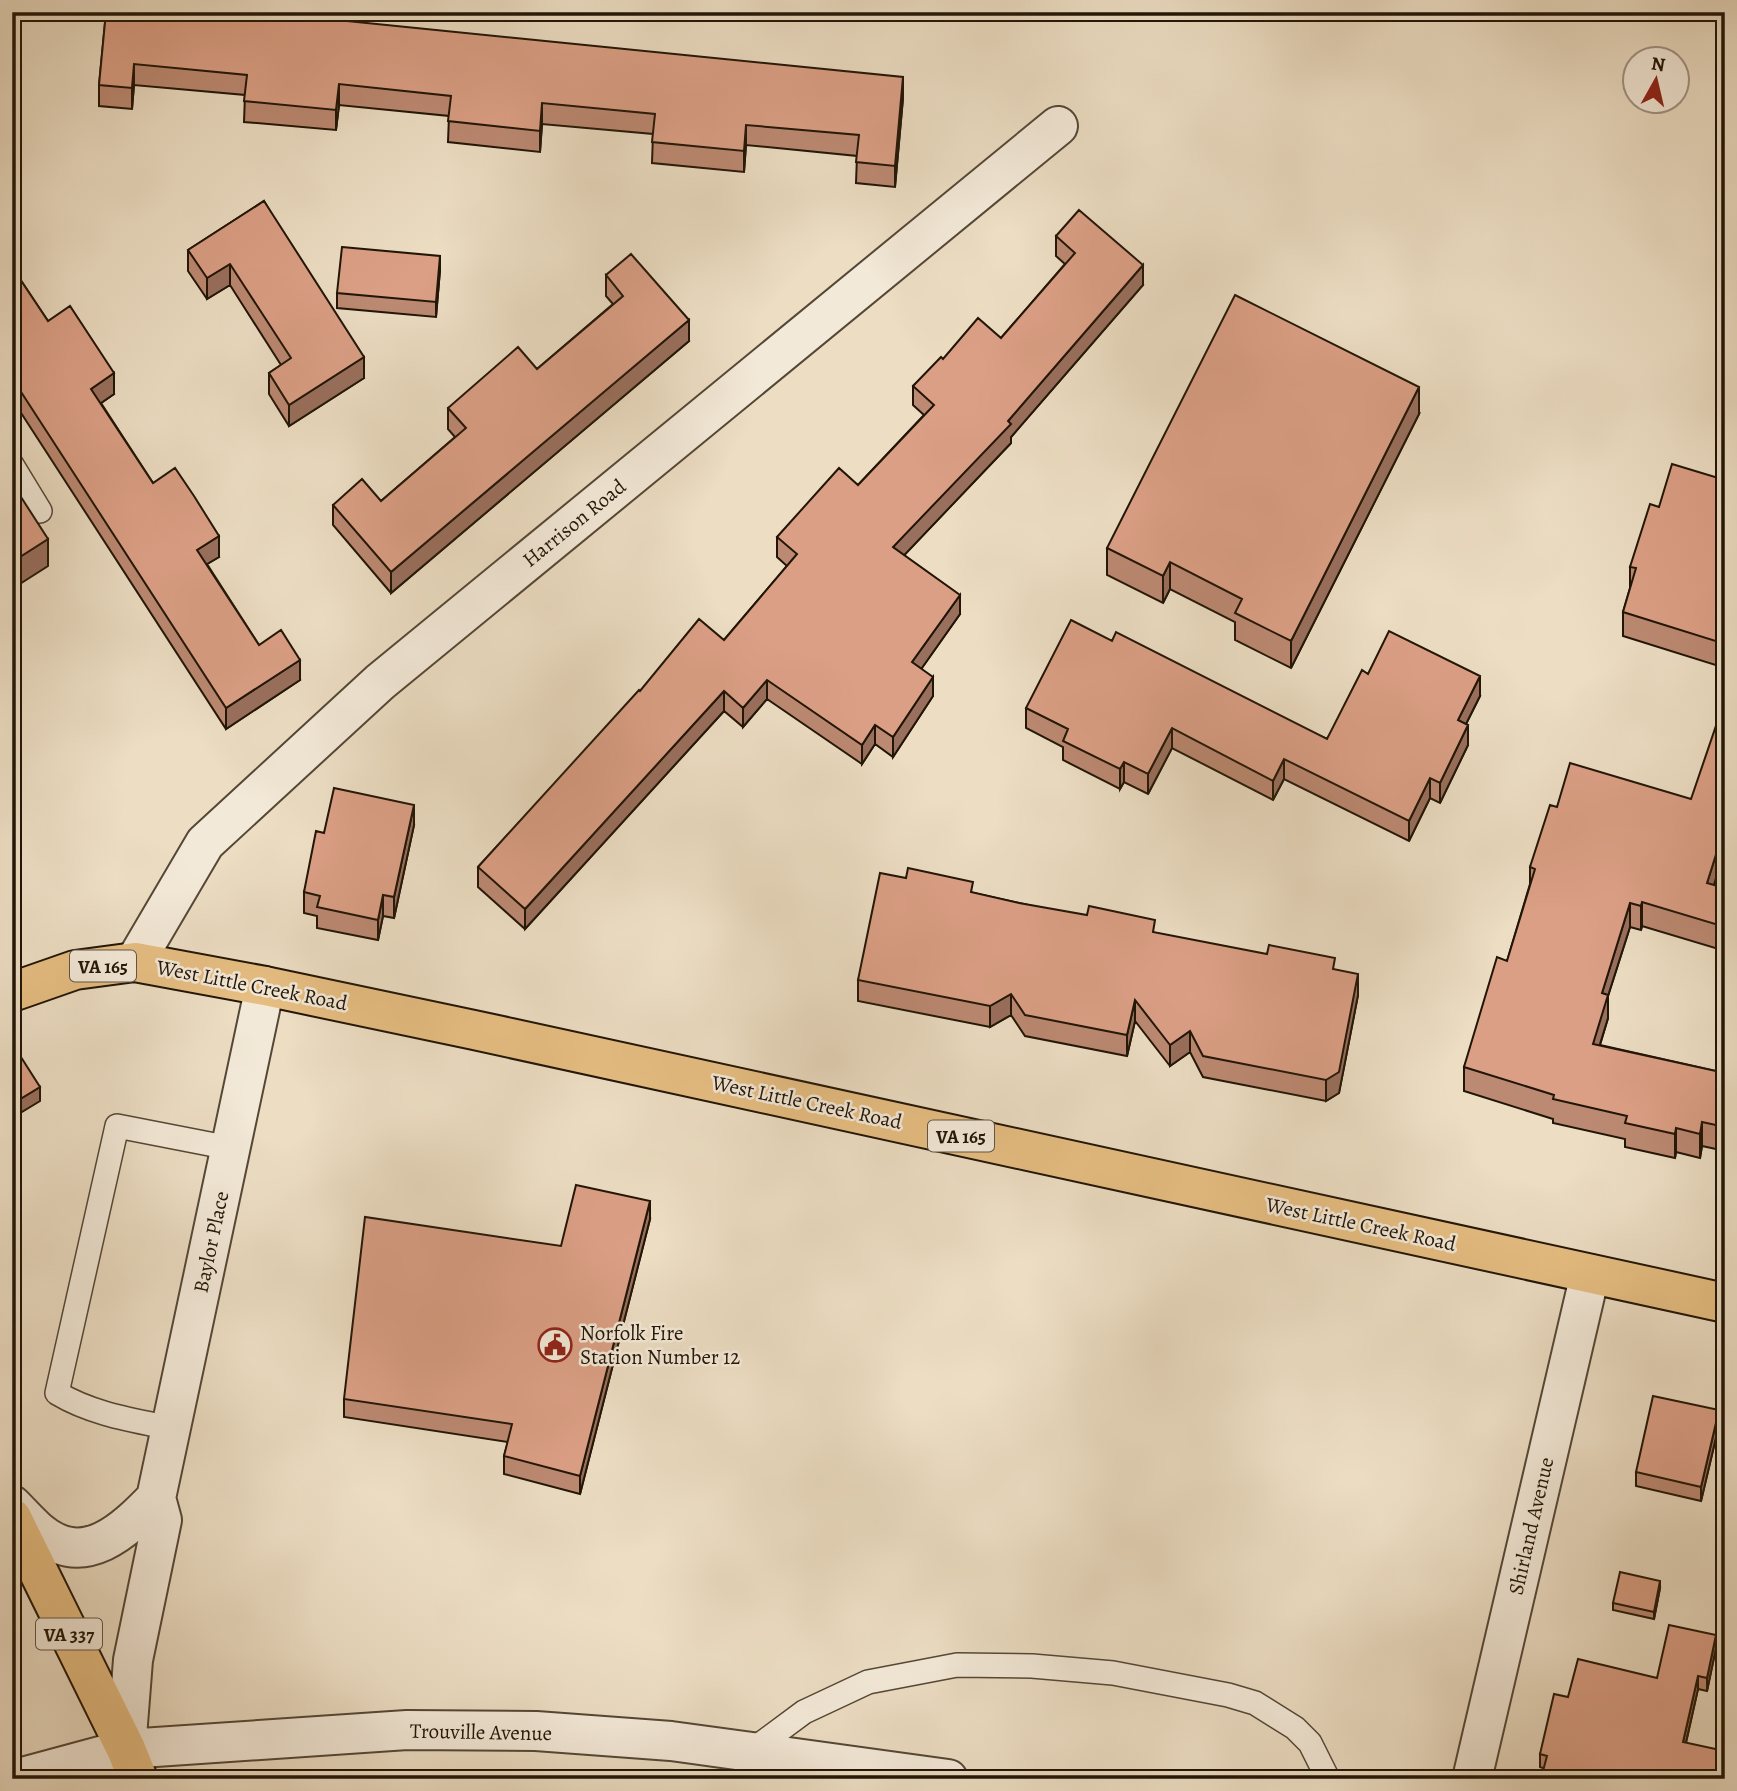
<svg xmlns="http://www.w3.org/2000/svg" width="1737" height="1791" font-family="Alegreya,serif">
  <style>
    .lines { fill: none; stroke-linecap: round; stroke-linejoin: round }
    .service-casing { stroke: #544736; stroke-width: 26 }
    .minor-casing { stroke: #544736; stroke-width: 42 }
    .primary-casing { stroke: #211507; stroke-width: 42 }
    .service { stroke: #f3e9d8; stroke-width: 23 }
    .minor { stroke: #f3e9d8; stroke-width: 38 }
    .primary { stroke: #e6be82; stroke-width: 38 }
    .wall { fill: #bc8972; stroke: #211507; stroke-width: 2 }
    .shaded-wall { fill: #996f5d; stroke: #211507; stroke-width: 2 }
    .building { fill: #db9f85; stroke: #211507; stroke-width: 2 }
    .labels { text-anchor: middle; stroke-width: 5; stroke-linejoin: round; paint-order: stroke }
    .shield { fill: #f3e9d8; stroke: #605546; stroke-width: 2 }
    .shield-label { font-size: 19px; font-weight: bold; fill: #211507 }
    .street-label { font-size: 21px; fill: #211507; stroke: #f3e9d8 }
    .poi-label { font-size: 21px; fill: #211507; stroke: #f3e9d8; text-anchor: start }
  </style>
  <rect width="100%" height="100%" fill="#ecddc3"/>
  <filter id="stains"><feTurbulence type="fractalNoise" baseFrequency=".00286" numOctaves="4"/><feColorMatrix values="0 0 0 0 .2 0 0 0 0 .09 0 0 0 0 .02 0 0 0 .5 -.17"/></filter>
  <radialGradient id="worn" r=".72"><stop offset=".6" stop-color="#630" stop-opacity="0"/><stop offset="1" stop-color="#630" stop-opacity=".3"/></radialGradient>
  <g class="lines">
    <defs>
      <path id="service" d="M 12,465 L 40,511
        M 171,1428 C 132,1420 92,1414 57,1393 L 117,1126 L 230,1148
        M 750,1752 L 804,1712 L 868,1682 L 957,1665 L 1032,1666 L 1113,1673 L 1228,1695 L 1255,1703 L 1295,1728 L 1310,1743 L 1328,1779"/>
      <path id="minor" d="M 135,962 L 205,843 L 380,682 L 1058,126
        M 12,1505 C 21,1514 30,1524 39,1532 C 85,1570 125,1530 156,1498
        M 126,1749 L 133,1660 L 162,1520 L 156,1498 L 265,986
        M 15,1779 L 126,1749 L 407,1730 L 536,1731 L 671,1741 L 948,1779
        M 1472,1779 L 1590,1274"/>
      <path id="primary" d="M 12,992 L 75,970 L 135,962 L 265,986 L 474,1030 L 1725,1303
        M 12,1518 L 126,1749 L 138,1779"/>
    </defs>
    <!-- service casing -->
    <use href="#service" class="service-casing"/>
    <!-- minor casing -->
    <use href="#minor" class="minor-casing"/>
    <!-- primary casing -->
    <use href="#primary" class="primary-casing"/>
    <!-- service -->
    <use href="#service" class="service"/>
    <!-- minor -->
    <use href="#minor" class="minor"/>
    <!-- primary -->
    <use href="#primary" class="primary"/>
  </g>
  <!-- wall -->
  <path class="wall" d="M 106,12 L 903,98 L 895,187 L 856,183 L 857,156 L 746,145 L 744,172 L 652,163 L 653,134 L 542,124 L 540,152 L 448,142 L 449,116 L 339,105 L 336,130 L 244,122 L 245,95 L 134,85 L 132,109 L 99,106 L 99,85 Z
    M 264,201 L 364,378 L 289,426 L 269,394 L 269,373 L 281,365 L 230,285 L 207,299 L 188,271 L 188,250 Z
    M 1056,236 L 1143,285 L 1011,437 L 1011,443 L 904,555 L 960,614 L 921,669 L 933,696 L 893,757 L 875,744 L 862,764 L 767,699 L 743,727 L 724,711 L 525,929 L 478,887 L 478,867 L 640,691 L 724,640 L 787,566 L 777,557 L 777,537 L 858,485 L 924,415 L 913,405 L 913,386 L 943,359 L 1001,338 L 1065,264 L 1056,256 Z
    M 12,267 L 48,321 L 114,394 L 101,403 L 153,483 L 219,557 L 207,564 L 259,645 L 300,680 L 226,729 L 12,399 Z
    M 440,270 L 436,317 L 337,308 L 337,293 Z
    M 606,275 L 689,341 L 391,593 L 333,525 L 333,505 L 381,501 L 455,437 L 448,429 L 448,408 L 537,369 L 613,304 L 606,296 Z
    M 1419,414 L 1291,668 L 1235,640 L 1235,622 L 1170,589 L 1163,603 L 1107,575 L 1107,548 Z
    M 1725,480 L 1725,668 L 1623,636 L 1623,612 L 1630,588 L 1630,567 L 1659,507 Z
    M 1112,641 L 1327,739 L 1368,674 L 1480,696 L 1466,724 L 1468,745 L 1440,803 L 1430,798 L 1409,841 L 1284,779 L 1273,800 L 1172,748 L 1148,794 L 1124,782 L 1120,789 L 1063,760 L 1063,747 L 1026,728 L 1026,708 Z
    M 1557,807 L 1725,849 L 1714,885 L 1725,888 L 1725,951 L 1642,926 L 1641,930 L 1630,927 L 1608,996 L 1608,1018 L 1600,1045 L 1725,1073 L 1725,1151 L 1702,1146 L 1700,1158 L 1676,1152 L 1675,1158 L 1625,1147 L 1625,1139 L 1553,1123 L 1553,1119 L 1464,1091 L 1464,1067 L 1507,961 L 1530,884 L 1530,867 Z
    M 414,825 L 394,918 L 383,916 L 378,940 L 317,928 L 317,916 L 304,913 L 304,892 L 324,833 Z
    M 906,878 L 1155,933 L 1335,970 L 1358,995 L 1339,1093 L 1326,1101 L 1203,1077 L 1190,1052 L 1170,1066 L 1135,1021 L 1127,1056 L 1025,1036 L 1011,1015 L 990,1027 L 858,1001 L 858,980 Z
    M 650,1219 L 580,1494 L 504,1474 L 504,1456 L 508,1442 L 344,1417 L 344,1399 L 561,1246 Z
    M 1719,1425 L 1701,1501 L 1636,1486 L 1636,1472 Z
    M 1660,1588 L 1654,1619 L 1613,1610 L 1613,1603 Z
    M 1716,1648 L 1707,1691 L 1698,1689 L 1686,1743 L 1725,1779 L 1543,1779 L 1543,1768 L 1540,1767 L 1540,1754 L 1568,1697 L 1657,1678 Z"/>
  <!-- shaded-wall -->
  <path class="shaded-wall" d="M 134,64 L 134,85 L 132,109 L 132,88 Z
    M 903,77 L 903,98 L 895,187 L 895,166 Z
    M 339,84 L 339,105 L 336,130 L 336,110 Z
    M 542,103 L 542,124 L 540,152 L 540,131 Z
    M 746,125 L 746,145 L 744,172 L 744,151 Z
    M 440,256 L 440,270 L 436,317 L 436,302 Z
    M 230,264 L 230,285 L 207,299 L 207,278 Z
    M 1143,265 L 1143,285 L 1011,437 L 1011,443 L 893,567 L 893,547 L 1008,421 Z
    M 689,320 L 689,341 L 391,593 L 391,572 Z
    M 364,357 L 364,378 L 289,426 L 289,405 Z
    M 114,373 L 114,394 L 91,410 L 91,389 Z
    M 1419,387 L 1419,414 L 1291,668 L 1291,641 Z
    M 219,536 L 219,557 L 197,570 L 197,550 Z
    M 48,539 L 48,566 L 12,589 L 12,562 Z
    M 1170,562 L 1170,589 L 1163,603 L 1163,576 Z
    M 960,595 L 960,614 L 912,682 L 912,662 Z
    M 300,660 L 300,680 L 226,729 L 226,708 Z
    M 1480,676 L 1480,696 L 1458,740 L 1458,720 Z
    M 933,677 L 933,696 L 893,757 L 893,737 Z
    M 767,680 L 767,699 L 743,727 L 743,708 Z
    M 724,691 L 724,711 L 525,929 L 525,909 Z
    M 875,725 L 875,744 L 862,764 L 862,745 Z
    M 1468,725 L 1468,745 L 1440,803 L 1440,783 Z
    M 1172,728 L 1172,748 L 1148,794 L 1148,774 Z
    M 1284,759 L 1284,779 L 1273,800 L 1273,781 Z
    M 1124,762 L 1124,782 L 1120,789 L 1120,769 Z
    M 1430,778 L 1430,798 L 1409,841 L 1409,821 Z
    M 414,805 L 414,825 L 394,918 L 394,897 Z
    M 1725,826 L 1725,849 L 1707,907 L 1707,883 Z
    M 383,895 L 383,916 L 378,940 L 378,920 Z
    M 1642,902 L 1642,926 L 1641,930 L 1641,906 Z
    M 1630,903 L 1630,927 L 1608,996 L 1608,1018 L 1593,1067 L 1593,1044 L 1602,993 Z
    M 1358,974 L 1358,995 L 1339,1093 L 1326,1101 L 1326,1080 Z
    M 1011,994 L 1011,1015 L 990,1027 L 990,1006 Z
    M 1135,1000 L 1135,1021 L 1127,1056 L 1127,1035 Z
    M 1190,1031 L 1190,1052 L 1170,1066 L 1170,1045 Z
    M 40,1087 L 40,1101 L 12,1118 L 12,1104 Z
    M 1702,1122 L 1702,1146 L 1700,1158 L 1700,1134 Z
    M 1676,1128 L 1676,1152 L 1675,1158 L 1675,1134 Z
    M 650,1201 L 650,1219 L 580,1494 L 580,1476 Z
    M 1719,1410 L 1719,1425 L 1701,1501 L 1701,1487 Z
    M 1660,1581 L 1660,1588 L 1654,1619 L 1654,1612 Z
    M 1716,1635 L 1716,1648 L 1707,1691 L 1707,1678 Z
    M 1698,1676 L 1698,1689 L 1683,1755 L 1683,1742 Z"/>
  <!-- building -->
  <path class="building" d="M 106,12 L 258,12 L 903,77 L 895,166 L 856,162 L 859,135 L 746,125 L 744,151 L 652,142 L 655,114 L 542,103 L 540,131 L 448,121 L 451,96 L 339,84 L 336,110 L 244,101 L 247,75 L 134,64 L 132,88 L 99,85 Z
    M 264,201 L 364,357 L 289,405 L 269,373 L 291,358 L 230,264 L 207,278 L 188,250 Z
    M 1079,210 L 1143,265 L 1008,421 L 1011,424 L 893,547 L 960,595 L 912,662 L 933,677 L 893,737 L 875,725 L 862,745 L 767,680 L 743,708 L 724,691 L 525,909 L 478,867 L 639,690 L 640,691 L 699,619 L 724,640 L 797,554 L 777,537 L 839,468 L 858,485 L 934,405 L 913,386 L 941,357 L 943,359 L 978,318 L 1001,338 L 1075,253 L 1056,236 Z
    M 342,247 L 440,256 L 436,302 L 337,293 Z
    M 631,254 L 689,320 L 391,572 L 333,505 L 362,479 L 381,501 L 466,428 L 448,408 L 518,347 L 537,369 L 623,296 L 606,275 Z
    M 12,267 L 48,321 L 70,306 L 114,373 L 91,389 L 153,483 L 175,468 L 194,496 L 219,536 L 197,550 L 259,645 L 281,630 L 300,660 L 226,708 L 12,378 Z
    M 1235,295 L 1419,387 L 1291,641 L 1235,613 L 1242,599 L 1170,562 L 1163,576 L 1107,548 Z
    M 1672,464 L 1725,480 L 1725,644 L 1623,612 L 1636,568 L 1630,567 L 1650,504 L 1659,507 Z
    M 12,483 L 48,539 L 12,562 Z
    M 1071,620 L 1112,641 L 1116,632 L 1327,739 L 1362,670 L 1368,674 L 1389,631 L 1480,676 L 1458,720 L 1468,725 L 1440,783 L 1430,778 L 1409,821 L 1284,759 L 1273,781 L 1172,728 L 1148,774 L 1124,762 L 1120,769 L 1063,741 L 1068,729 L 1026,708 Z
    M 1719,717 L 1725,718 L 1725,826 L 1707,883 L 1725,888 L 1725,927 L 1642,902 L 1641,906 L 1630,903 L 1602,993 L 1608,995 L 1593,1044 L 1725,1073 L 1725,1127 L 1702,1122 L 1700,1134 L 1676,1128 L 1675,1134 L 1625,1123 L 1627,1116 L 1553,1099 L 1554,1095 L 1464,1067 L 1497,957 L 1507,961 L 1535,869 L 1530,867 L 1550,805 L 1557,807 L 1570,763 L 1691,799 Z
    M 334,788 L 414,805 L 394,897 L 383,895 L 378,920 L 317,907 L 320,896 L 304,892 L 316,831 L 324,833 Z
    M 908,868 L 973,882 L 971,892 L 1019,903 L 1087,915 L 1089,906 L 1155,920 L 1153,932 L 1267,954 L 1269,945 L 1335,958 L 1333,969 L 1358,974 L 1339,1072 L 1326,1080 L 1203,1056 L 1190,1031 L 1170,1045 L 1135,1000 L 1127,1035 L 1025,1015 L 1011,994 L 990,1006 L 858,980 L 880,873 L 906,878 Z
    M 12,1043 L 40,1087 L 12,1104 Z
    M 576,1185 L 650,1201 L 580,1476 L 504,1456 L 512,1424 L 344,1399 L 365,1217 L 561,1246 Z
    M 1653,1396 L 1719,1410 L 1701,1487 L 1636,1472 Z
    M 1620,1572 L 1660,1581 L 1654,1612 L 1613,1603 Z
    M 1669,1625 L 1716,1635 L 1707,1678 L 1698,1676 L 1683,1742 L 1725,1751 L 1725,1779 L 1579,1779 L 1543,1771 L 1547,1756 L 1540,1754 L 1554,1694 L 1568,1697 L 1578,1659 L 1657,1678 Z"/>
  <!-- icons -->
  <defs>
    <symbol id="civic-ring" viewBox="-11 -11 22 22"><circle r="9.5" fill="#f3e9d8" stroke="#8f2418" stroke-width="1.5"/><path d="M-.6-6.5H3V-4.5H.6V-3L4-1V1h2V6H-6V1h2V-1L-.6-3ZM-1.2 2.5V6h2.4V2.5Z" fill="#8f2418"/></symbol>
  </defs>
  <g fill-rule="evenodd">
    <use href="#civic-ring" x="536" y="1326" width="38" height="38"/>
  </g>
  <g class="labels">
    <!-- shield labels -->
    <g class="shield">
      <rect x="70" y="950.5" width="66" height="31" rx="5"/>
      <rect x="928" y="1120.5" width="66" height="31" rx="5"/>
      <rect x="36" y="1618.5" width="66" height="31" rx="5"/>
    </g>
    <g class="shield-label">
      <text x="103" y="973">VA 165</text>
      <text x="961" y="1143">VA 165</text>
      <text x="69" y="1641">VA 337</text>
    </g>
    <!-- street labels -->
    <g class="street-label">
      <text transform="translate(574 523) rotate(-39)" y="7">Harrison Road</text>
      <text transform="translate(252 985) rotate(11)" y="7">West Little Creek Road</text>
      <text transform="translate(807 1102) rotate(12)" y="7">West Little Creek Road</text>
      <text transform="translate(1361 1224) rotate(12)" y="7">West Little Creek Road</text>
      <text transform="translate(211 1242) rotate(-78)" y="7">Baylor Place</text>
      <text transform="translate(1531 1526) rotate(-77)" y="7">Shirland Avenue</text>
      <text transform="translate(481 1732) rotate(1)" y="7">Trouville Avenue</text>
    </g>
    <!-- poi labels -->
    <g class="poi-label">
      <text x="580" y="1340">Norfolk Fire<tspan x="580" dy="24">Station Number 12</tspan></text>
    </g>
  </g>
  <!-- margin -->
  <rect width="1737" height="1791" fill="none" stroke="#ecddc3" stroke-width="42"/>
  <rect x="14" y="14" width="1709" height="1763" fill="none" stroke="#211507" stroke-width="3.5"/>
  <rect x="21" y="21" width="1695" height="1749" fill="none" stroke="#211507" stroke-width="2"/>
  <!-- north arrow -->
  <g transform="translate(1656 80) rotate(8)"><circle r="33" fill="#f3e9d8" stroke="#9f9484" stroke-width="2"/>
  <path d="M0-5L12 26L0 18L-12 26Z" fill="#8f2418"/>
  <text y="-10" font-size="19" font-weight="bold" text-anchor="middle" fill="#211507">N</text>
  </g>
  <rect width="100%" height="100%" filter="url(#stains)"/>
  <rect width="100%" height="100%" fill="url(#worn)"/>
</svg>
